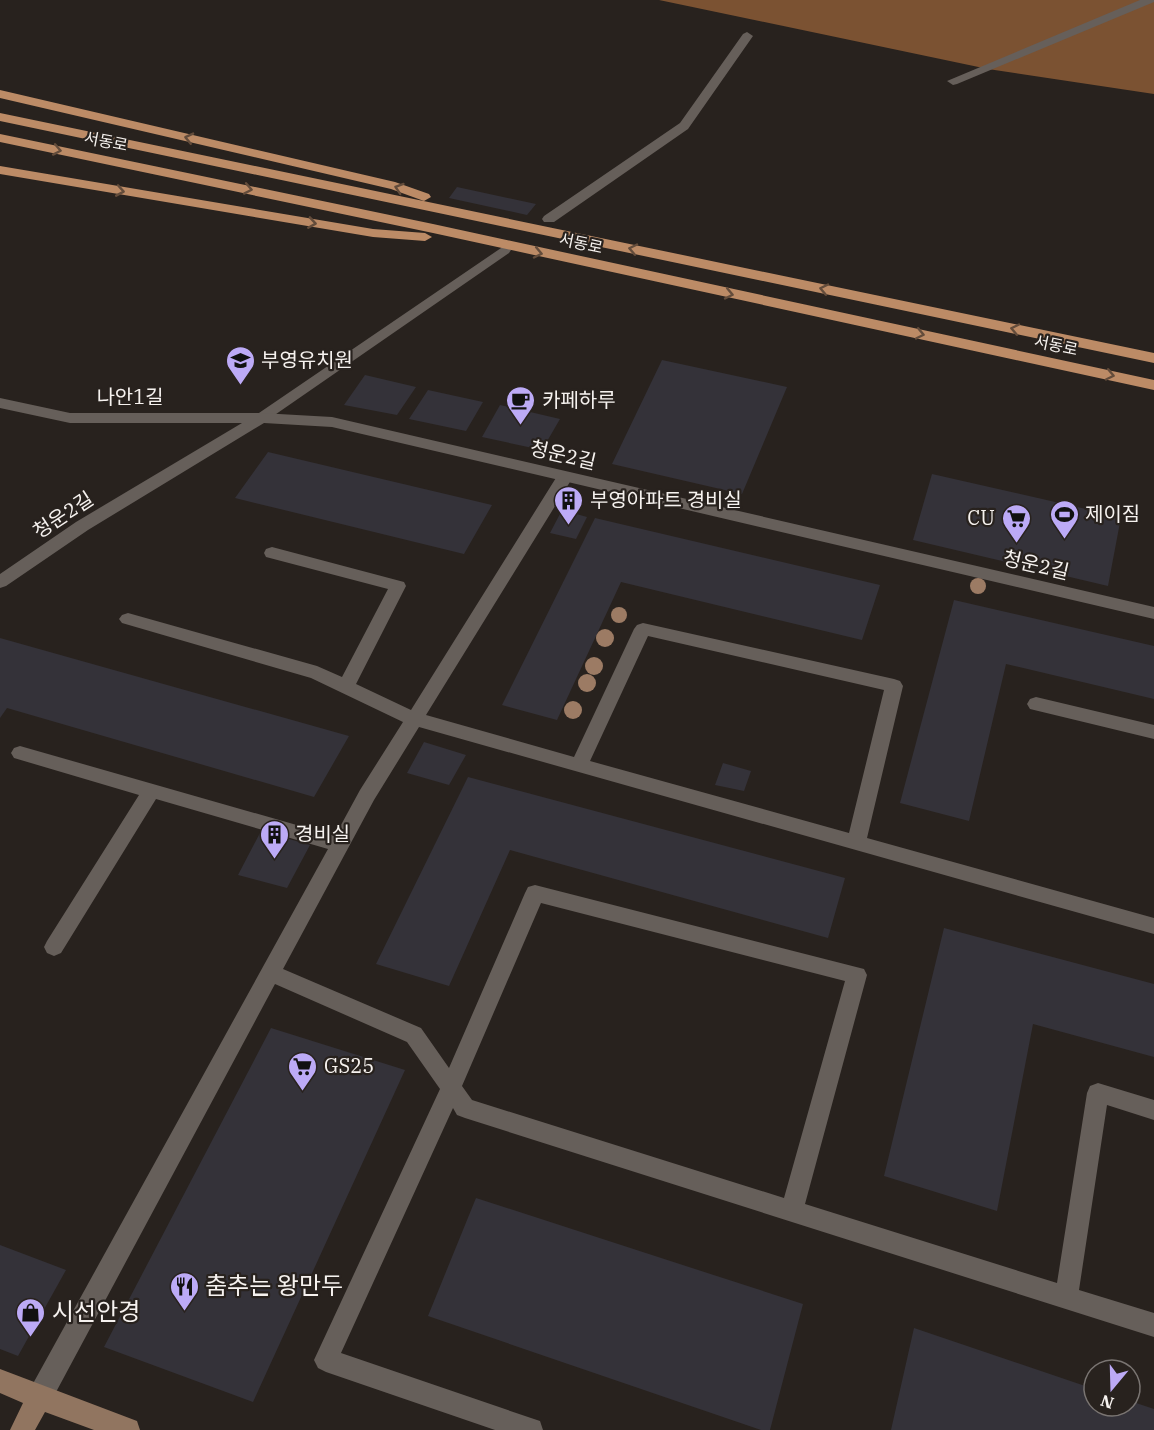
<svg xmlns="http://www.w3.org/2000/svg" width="1154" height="1430" font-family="'IBM Plex Serif','Noto Sans KR',serif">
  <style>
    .water { fill: #7b5232 }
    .building { fill: #343239 }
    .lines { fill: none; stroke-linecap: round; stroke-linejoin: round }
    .lane { fill: #665f5a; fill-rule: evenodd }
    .street { fill: #665f5a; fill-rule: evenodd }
    .secondary { fill: #917560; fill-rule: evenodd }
    .primary { fill: #bc8b66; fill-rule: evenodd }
    .tree { fill: #9c7b64 }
    .oneway { stroke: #634c3b }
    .labels { text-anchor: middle; stroke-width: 4.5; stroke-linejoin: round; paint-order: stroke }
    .far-street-label { font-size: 16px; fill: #f6f2ef; stroke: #28221e }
    .poi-label { font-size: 20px; fill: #f6f2ef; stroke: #28221e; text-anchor: start }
    .street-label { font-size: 20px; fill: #f6f2ef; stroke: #28221e }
    .near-poi-label { font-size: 24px; fill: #f6f2ef; stroke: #28221e; text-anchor: start }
  </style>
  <rect width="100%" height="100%" fill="#28221e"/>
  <!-- water -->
  <path class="water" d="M 659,0 L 1154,0 L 1154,94 L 988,69 Z"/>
  <!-- building -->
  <path class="building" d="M 457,187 L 536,204 L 527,215 L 449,198 Z
    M 662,360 L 787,387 L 742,494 L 612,464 Z
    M 365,375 L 416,387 L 397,415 L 344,405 Z
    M 428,390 L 483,402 L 466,431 L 409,419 Z
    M 500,405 L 560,419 L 542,450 L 482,437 Z
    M 268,452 L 492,505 L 464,554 L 235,498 Z
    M 932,474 L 1121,517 L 1108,586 L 913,540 Z
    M 562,510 L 587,517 L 576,539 L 550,533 Z
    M 595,518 L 880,585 L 862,640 L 621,582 L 557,720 L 502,705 Z
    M 954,600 L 1154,646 L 1154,699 L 1006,664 L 969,821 L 900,803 Z
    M 0,638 L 349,736 L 314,797 L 7,708 L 0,718 Z
    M 424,742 L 466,755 L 449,785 L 407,773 Z
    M 723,763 L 751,771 L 744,791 L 715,785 Z
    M 468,777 L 845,878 L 828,938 L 510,850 L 449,986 L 376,964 Z
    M 261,831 L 310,845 L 287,888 L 238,875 Z
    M 944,928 L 1154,984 L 1154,1057 L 1033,1024 L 997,1211 L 884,1176 Z
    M 271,1028 L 405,1070 L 253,1402 L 104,1347 Z
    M 476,1198 L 803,1304 L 770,1430 L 761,1430 L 428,1316 Z
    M 0,1245 L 66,1270 L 18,1356 L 0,1349 Z
    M 914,1328 L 1094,1389 L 1094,1406 L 1130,1406 L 1130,1401 L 1154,1409 L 1154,1430 L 891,1430 Z"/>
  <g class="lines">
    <!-- lane -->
    <path class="lane" d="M 747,32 L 753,36 L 688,129 L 554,222 L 544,222 L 542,219 L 544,216 L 680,123 L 743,34 Z
      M 504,246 L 509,247 L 511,250 L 509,253 L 266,421 L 256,421 L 253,418 L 256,415 Z
      M 565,472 L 571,473 L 573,477 L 426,715 L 574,757 L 634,629 L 637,625 L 643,623 L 894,679 L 900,681 L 903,686 L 867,838 L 1154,918 L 1154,934 L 419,727 L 374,800 L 283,969 L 421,1028 L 449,1068 L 525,893 L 528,887 L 535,885 L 864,969 L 867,975 L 805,1204 L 1057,1283 L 1087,1093 L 1090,1086 L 1098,1083 L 1154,1100 L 1154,1120 L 1107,1105 L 1079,1290 L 1154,1313 L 1154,1337 L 465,1118 L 457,1115 L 453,1108 L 341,1353 L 531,1418 L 540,1421 L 543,1430 L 495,1430 L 326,1372 L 318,1368 L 314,1360 L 440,1089 L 407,1042 L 275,984 L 48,1407 L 39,1410 L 30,1407 L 27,1398 L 30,1389 L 328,849 L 156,799 L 61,953 L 54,956 L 47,953 L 44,947 L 47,941 L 139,795 L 14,758 L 11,753 L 14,748 L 20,746 L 335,836 L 360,790 L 403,722 L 311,678 L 122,623 L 119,619 L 122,615 L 128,613 L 317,666 L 342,677 L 388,589 L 266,557 L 264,553 L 266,549 L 272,547 L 404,582 L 406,586 L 356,684 L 411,710 L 559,473 ZM 648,636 L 884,690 L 849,833 L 590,761 ZM 541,903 L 845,981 L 784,1198 L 472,1100 L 462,1086 Z
      M 1036,697 L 1154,725 L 1154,739 L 1030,709 L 1027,704 L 1030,699 Z"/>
    <!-- street -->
    <path class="street" d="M 1140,0 L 1154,0 L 1154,2 L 957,84 L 953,85 L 947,81 Z
      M 0,398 L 70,413 L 261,413 L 332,417 L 1154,607 L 1154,619 L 332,427 L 264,423 L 88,530 L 6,586 L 0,588 L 0,574 L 76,522 L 242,423 L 70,423 L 0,408 Z"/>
    <!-- secondary -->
    <path class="secondary" d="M 0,1369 L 137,1421 L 140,1430 L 94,1430 L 45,1412 L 35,1430 L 10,1430 L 23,1403 L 0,1393 Z"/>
    <!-- primary -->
    <path class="primary" d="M 0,90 L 395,182 L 429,194 L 431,197 L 424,201 L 391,189 L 0,98 Z
      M 0,113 L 1154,353 L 1154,363 L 0,121 Z
      M 0,134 L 433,224 L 1154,380 L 1154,390 L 433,233 L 0,142 Z
      M 0,166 L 373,229 L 425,233 L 432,237 L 425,241 L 373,237 L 0,174 Z"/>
  </g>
  <!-- trees -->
  <g class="tree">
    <circle cx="978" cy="586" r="8"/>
    <circle cx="619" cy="615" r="8"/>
    <circle cx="605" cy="638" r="9"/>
    <circle cx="594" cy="666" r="9"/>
    <circle cx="587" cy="683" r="9"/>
    <circle cx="573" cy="710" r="9"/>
  </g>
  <!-- one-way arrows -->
  <defs><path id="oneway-chevron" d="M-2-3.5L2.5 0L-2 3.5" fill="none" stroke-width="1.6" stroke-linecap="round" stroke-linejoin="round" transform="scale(1.5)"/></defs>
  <g class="oneway">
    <use href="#oneway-chevron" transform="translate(189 138) rotate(-167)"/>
    <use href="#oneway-chevron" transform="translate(57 150) rotate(11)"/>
    <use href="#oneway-chevron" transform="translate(399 188) rotate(-162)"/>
    <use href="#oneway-chevron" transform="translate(248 189) rotate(11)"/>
    <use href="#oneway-chevron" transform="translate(120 191) rotate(10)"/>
    <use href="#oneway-chevron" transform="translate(312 223) rotate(9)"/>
    <use href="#oneway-chevron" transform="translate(633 249) rotate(-168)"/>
    <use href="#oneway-chevron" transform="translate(538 253) rotate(12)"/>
    <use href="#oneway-chevron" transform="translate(824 289) rotate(-168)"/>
    <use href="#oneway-chevron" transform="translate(729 294) rotate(12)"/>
    <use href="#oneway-chevron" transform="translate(1015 329) rotate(-168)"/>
    <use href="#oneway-chevron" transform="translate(920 334) rotate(12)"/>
    <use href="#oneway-chevron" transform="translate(1110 375) rotate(12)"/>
  </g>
  <!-- icons -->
  <defs>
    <symbol id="school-pin" viewBox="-11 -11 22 30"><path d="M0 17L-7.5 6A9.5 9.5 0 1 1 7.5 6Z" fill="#bcaaf6" stroke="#28221e"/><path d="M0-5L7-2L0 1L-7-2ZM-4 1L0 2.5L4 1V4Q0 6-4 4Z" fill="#111"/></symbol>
    <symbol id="cafe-pin" viewBox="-11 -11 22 30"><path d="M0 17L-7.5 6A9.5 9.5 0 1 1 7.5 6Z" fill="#bcaaf6" stroke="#28221e"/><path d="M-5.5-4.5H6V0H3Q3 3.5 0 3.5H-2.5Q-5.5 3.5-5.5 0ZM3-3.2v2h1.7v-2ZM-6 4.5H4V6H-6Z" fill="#111"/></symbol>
    <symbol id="building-pin" viewBox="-11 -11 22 30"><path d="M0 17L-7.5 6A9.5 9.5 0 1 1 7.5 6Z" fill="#bcaaf6" stroke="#28221e"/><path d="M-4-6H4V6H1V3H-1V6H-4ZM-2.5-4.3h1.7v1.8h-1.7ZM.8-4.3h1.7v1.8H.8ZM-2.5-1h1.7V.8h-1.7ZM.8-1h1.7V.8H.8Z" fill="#111"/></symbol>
    <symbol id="stadium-pin" viewBox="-11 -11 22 30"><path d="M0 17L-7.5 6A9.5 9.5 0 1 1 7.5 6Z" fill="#bcaaf6" stroke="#28221e"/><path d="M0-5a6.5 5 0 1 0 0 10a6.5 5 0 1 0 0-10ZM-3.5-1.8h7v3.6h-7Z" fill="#111"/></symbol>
    <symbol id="supermarket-pin" viewBox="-11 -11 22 30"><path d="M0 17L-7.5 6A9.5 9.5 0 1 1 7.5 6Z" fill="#bcaaf6" stroke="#28221e"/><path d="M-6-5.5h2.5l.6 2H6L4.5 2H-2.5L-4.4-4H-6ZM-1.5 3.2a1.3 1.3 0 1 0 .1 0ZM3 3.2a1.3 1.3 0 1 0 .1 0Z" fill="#111"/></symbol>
    <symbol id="restaurant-pin" viewBox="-11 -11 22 30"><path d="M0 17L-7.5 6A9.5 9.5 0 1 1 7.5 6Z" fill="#bcaaf6" stroke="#28221e"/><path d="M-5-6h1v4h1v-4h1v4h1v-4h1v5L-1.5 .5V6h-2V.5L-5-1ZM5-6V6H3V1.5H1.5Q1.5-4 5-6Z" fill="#111"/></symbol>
    <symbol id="shop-pin" viewBox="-11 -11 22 30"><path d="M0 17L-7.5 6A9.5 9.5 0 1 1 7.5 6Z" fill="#bcaaf6" stroke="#28221e"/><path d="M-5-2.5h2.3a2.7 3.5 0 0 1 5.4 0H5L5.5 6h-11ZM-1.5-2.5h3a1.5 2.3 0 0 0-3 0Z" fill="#111"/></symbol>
  </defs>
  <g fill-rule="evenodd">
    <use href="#school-pin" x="224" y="344" width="33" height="45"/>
    <use href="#cafe-pin" x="504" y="384" width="33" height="45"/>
    <use href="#building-pin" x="552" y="484" width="33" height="45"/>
    <use href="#stadium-pin" x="1048" y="498" width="33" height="45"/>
    <use href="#supermarket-pin" x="1000" y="502" width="33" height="45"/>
    <use href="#building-pin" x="258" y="818" width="33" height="45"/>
    <use href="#supermarket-pin" x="286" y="1050" width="33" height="45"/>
    <use href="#restaurant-pin" x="168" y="1270" width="33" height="45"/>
    <use href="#shop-pin" x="14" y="1296" width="33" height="45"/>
  </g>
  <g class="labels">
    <!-- far-street labels -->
    <g class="far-street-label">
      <text transform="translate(106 141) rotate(11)" y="6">서동로</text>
      <text transform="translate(581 243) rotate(12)" y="6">서동로</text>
      <text transform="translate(1056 345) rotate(12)" y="6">서동로</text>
    </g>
    <!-- poi labels -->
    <g class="poi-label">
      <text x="261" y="367">부영유치원</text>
      <text x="542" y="407">카페하루</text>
      <text x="590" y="507">부영아파트 경비실</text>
      <text x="1085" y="521">제이짐</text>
      <text x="995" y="525" text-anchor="end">CU</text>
      <text x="295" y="841">경비실</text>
      <text x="324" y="1073">GS25</text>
    </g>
    <!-- street labels -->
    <g class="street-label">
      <text x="130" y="404">나안1길</text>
      <text transform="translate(563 455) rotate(13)" y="7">청운2길</text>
      <text transform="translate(63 515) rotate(-33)" y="7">청운2길</text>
      <text transform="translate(1036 565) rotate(13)" y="7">청운2길</text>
    </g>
    <!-- near-poi labels -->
    <g class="near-poi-label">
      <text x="205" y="1294">춤추는 왕만두</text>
      <text x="52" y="1320">시선안경</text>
    </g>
  </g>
  <!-- north arrow -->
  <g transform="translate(1112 1388) rotate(199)"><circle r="28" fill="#28221e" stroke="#7a7572" stroke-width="1.5"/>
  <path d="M0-4.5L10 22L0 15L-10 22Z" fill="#bcaaf6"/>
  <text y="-9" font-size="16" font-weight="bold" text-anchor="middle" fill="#f6f2ef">N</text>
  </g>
</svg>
